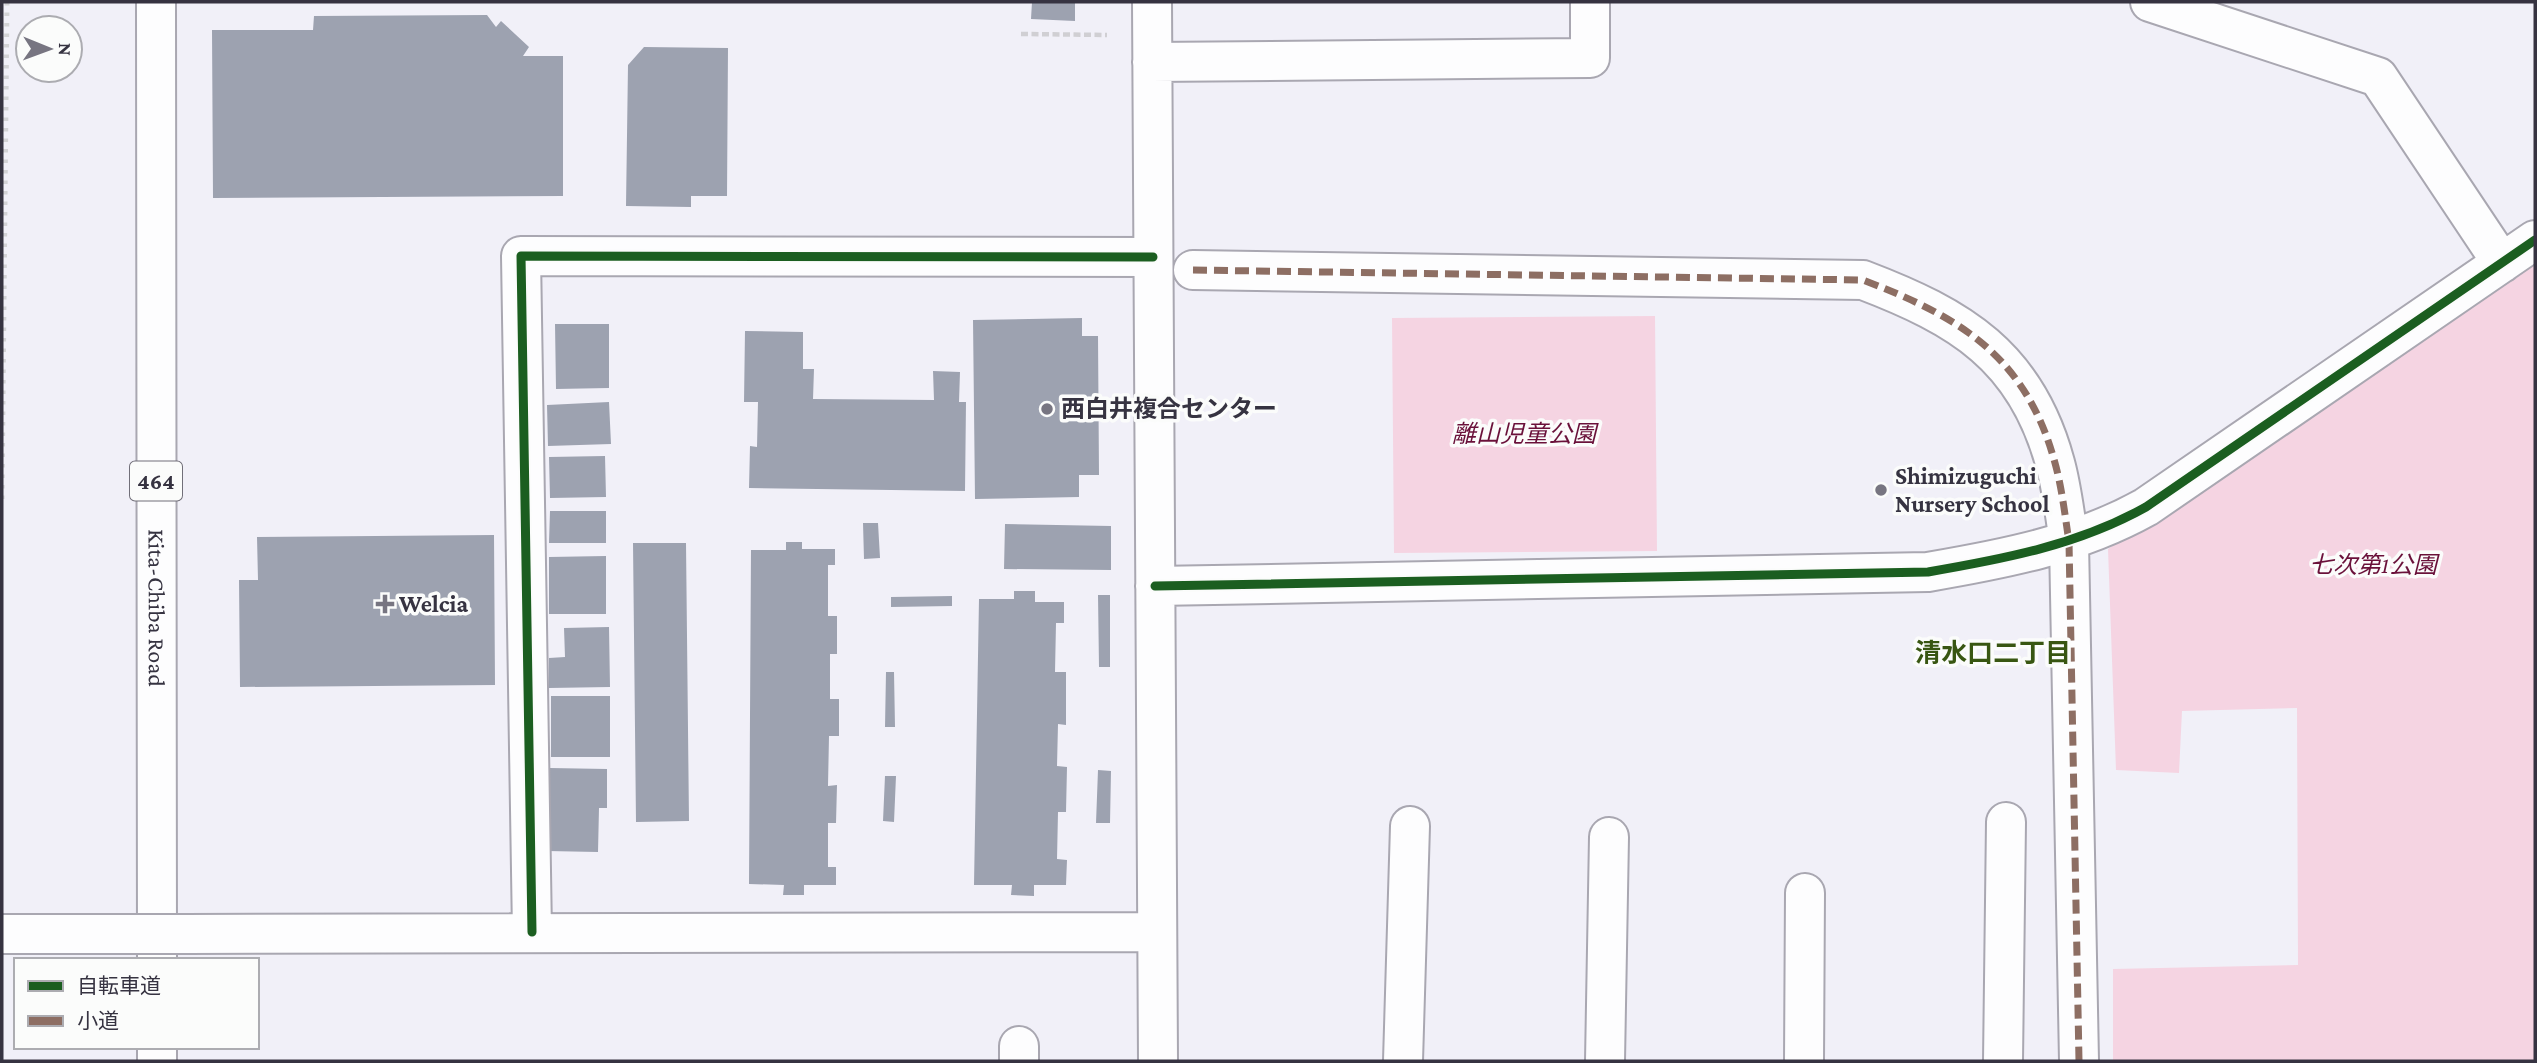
<svg xmlns="http://www.w3.org/2000/svg" width="2537" height="1063" font-family="'Crimson Pro','Noto Sans JP',serif">
  <style>
    .green { fill: #f5d4e2 }
    .building { fill: #9da2b0 }
    .lines { fill: none; stroke-linecap: round; stroke-linejoin: round }
    .minor-casing { stroke: #a9a7b1; stroke-width: 42 }
    .highway-casing { stroke: #a9a7b1; stroke-width: 42 }
    .path { stroke: #d0cfd3; stroke-width: 4.5; stroke-dasharray: 7 3.5; stroke-linecap: butt }
    .minor { stroke: #fdfdfe; stroke-width: 38 }
    .highway { stroke: #fdfdfe; stroke-width: 38 }
    .rail { stroke: #d3d3d6; stroke-width: 5; stroke-dasharray: 3.5 7; stroke-linecap: butt }
    .minor-bridge-casing { stroke: #a9a7b1; stroke-width: 42; stroke-linecap: butt }
    .minor-bridge { stroke: #fdfdfe; stroke-width: 38 }
    .quiet { stroke: #8d6e63; stroke-width: 7; stroke-dasharray: 14 7; stroke-linecap: butt }
    .cycleway-casing { stroke: #fbfcfb; stroke-width: 13 }
    .cycleway { stroke: #1b5e20; stroke-width: 9 }
    .poi-dot { fill: #777581; stroke: #fbfcfb; stroke-width: 2.5 }
    .labels { text-anchor: middle; stroke-width: 7; stroke-linejoin: round; paint-order: stroke }
    .shield { fill: #fbfcfb; stroke: #716f79; stroke-width: 2 }
    .shield-label { font-size: 23px; font-weight: bold; fill: #363341 }
    .poi-label { font-size: 24px; font-weight: bold; fill: #363341; stroke: #fbfcfb; text-anchor: start }
    .park-label { font-size: 24px; font-style: italic; fill: #6a113a; stroke: #fbfcfb }
    .street-label { font-size: 24px; fill: #363341; stroke: #fbfcfb }
    .neighbourhood-label { font-size: 26px; font-weight: bold; fill: #385612; stroke: #fbfcfb }
  </style>
  <rect width="100%" height="100%" fill="#f1f0f8"/>
  <!-- green -->
  <path class="green" d="M 2535,260 L 2535,1061 L 2113,1061 L 2113,969 L 2298,965 L 2297,708 L 2182,711 L 2179,773 L 2116,770 L 2108,549 Z
    M 1655,316 L 1657,551 L 1394,553 L 1392,318 Z"/>
  <!-- building -->
  <path class="building" d="M 1032,2 L 1075,2 L 1075,21 L 1031,19 Z
    M 487,15 L 496,27 L 501,21 L 529,47 L 523,56 L 563,56 L 563,196 L 213,198 L 212,30 L 313,30 L 314,16 Z
    M 644,47 L 728,48 L 727,196 L 691,196 L 691,207 L 626,206 L 628,65 Z
    M 1082,318 L 1082,336 L 1098,336 L 1099,475 L 1079,475 L 1079,497 L 975,499 L 973,320 Z
    M 555,324 L 609,324 L 609,388 L 556,389 Z
    M 745,331 L 803,332 L 803,369 L 814,369 L 813,399 L 934,400 L 933,371 L 960,372 L 959,402 L 966,402 L 965,491 L 749,488 L 750,446 L 757,447 L 758,402 L 744,402 Z
    M 609,402 L 611,444 L 548,446 L 547,405 Z
    M 605,456 L 606,497 L 550,498 L 549,457 Z
    M 550,511 L 606,511 L 606,543 L 549,543 Z
    M 863,523 L 878,523 L 880,558 L 864,559 Z
    M 1005,524 L 1111,526 L 1111,570 L 1004,569 Z
    M 494,535 L 495,685 L 240,687 L 239,580 L 258,580 L 257,537 Z
    M 786,542 L 802,542 L 802,549 L 835,549 L 835,565 L 828,565 L 828,616 L 837,616 L 837,654 L 830,654 L 830,699 L 839,699 L 839,736 L 829,736 L 828,786 L 837,785 L 836,823 L 828,823 L 828,867 L 836,867 L 836,885 L 804,885 L 804,895 L 783,895 L 784,885 L 749,884 L 751,550 L 786,550 Z
    M 633,543 L 686,543 L 689,821 L 636,822 Z
    M 606,556 L 606,614 L 549,614 L 549,557 Z
    M 1014,591 L 1035,591 L 1035,602 L 1064,602 L 1064,623 L 1056,623 L 1055,672 L 1066,672 L 1066,725 L 1058,724 L 1057,766 L 1067,767 L 1066,812 L 1058,812 L 1057,859 L 1067,860 L 1066,885 L 1034,885 L 1034,896 L 1011,895 L 1012,885 L 974,885 L 979,599 L 1014,599 Z
    M 1098,595 L 1110,595 L 1110,667 L 1099,667 Z
    M 952,596 L 952,606 L 891,607 L 891,597 Z
    M 609,627 L 610,687 L 549,688 L 549,658 L 565,657 L 564,628 Z
    M 886,672 L 894,672 L 895,727 L 885,727 Z
    M 551,696 L 610,696 L 610,757 L 551,757 Z
    M 550,768 L 607,769 L 607,808 L 599,808 L 598,852 L 547,851 Z
    M 1098,770 L 1111,771 L 1110,823 L 1096,823 Z
    M 885,776 L 896,776 L 894,822 L 883,821 Z"/>
  <g class="lines">
    <defs>
      <path id="minor" d="M 1152,2 L 1158,1061
        M 2150,2 L 2378,77 L 2502,263
        M 1152,62 L 1590,58 L 1590,2
        M 1193,270 L 1863,280 C 1960,317 2026,356 2055,463 C 2062,488 2065,516 2069,542 L 2079,1061
        M 1155,586 L 1928,572 C 2004,559 2078,545 2146,507 L 2535,240
        M 532,932 L 521,256 L 1153,257
        M 187,934 L 1157,932
        M 1019,1046 L 1019,1061
        M 1403,1061 L 1410,826
        M 1605,1061 L 1609,837
        M 1804,1061 L 1805,893
        M 2003,1061 L 2006,822"/>
      <g id="highway">
        <path id="s1" d="M 156,2 L 157,960"/>
        <path d="M 157,1047 L 157,1061"/>
      </g>
    </defs>
    <!-- minor casing -->
    <use href="#minor" class="minor-casing"/>
    <!-- highway casing -->
    <use href="#highway" class="highway-casing"/>
    <!-- path -->
    <path class="path" d="M 1021,34 L 1107,35"/>
    <!-- minor -->
    <use href="#minor" class="minor"/>
    <!-- highway -->
    <use href="#highway" class="highway"/>
    <!-- rail -->
    <path class="rail" d="M 2,499 L 7,2"/>
    <defs>
      <path id="minor-bridge" d="M 2,934 L 187,934"/>
    </defs>
    <!-- minor-bridge casing -->
    <use href="#minor-bridge" class="minor-bridge-casing"/>
    <!-- minor-bridge -->
    <use href="#minor-bridge" class="minor-bridge"/>
    <!-- quiet -->
    <path class="quiet" d="M 1193,270 L 1863,280 C 1960,317 2026,356 2055,463 C 2062,488 2065,516 2069,542 L 2079,1061"/>
    <defs>
      <path id="cycleway" d="M 1155,586 L 1928,572 C 2004,559 2078,545 2146,507 L 2535,240
        M 532,932 L 521,256 L 1153,257"/>
    </defs>
    <!-- cycleway casing -->
    <use href="#cycleway" class="cycleway-casing"/>
    <!-- cycleway -->
    <use href="#cycleway" class="cycleway"/>
  </g>
  <!-- markers -->
  <g class="poi-dot">
    <circle cx="1047" cy="409" r="7"/>
    <circle cx="1881" cy="490" r="7"/>
    <path d="M381.5 593.5h7v7h7v7h-7v7h-7v-7h-7v-7h7z"/>
  </g>
  <g class="labels">
    <!-- shield labels -->
    <rect class="shield" x="130" y="461.5" width="52" height="39" rx="5"/>
    <g class="shield-label">
      <text x="156" y="489">464</text>
    </g>
    <!-- poi labels -->
    <g class="poi-label">
      <text x="1061" y="417">西白井複合センター</text>
      <text x="1895" y="484">Shimizuguchi<tspan x="1895" dy="28">Nursery School</tspan></text>
      <text x="399" y="612">Welcia</text>
    </g>
    <!-- park labels -->
    <g class="park-label">
      <text x="1524" y="442">離山児童公園</text>
      <text x="2373" y="573">七次第1公園</text>
    </g>
    <!-- street labels -->
    <g class="street-label">
      <text dy="8" stroke="none"><textPath href="#s1" startOffset="606">Kita-Chiba Road</textPath></text>
    </g>
    <!-- neighbourhood labels -->
    <g class="neighbourhood-label">
      <text x="1993" y="662">清水口二丁目</text>
    </g>
  </g>
  <!-- border -->
  <rect width="2537" height="1063" fill="none" stroke="#363341" stroke-width="7"/>
  <!-- legend -->
  <rect x="14" y="958" width="245" height="91" fill="#fbfcfb" stroke="#acacb1" stroke-width="2"/>
  <rect x="28" y="981" width="35" height="10" fill="#1b5e20" stroke="#acacb1" stroke-width="2"/>
  <text x="77" y="993" font-size="21" fill="#363341">自転車道</text>
  <rect x="28" y="1016" width="35" height="10" fill="#8d6e63" stroke="#acacb1" stroke-width="2"/>
  <text x="77" y="1028" font-size="21" fill="#363341">小道</text>
  <!-- north arrow -->
  <g transform="translate(49 49) rotate(91)"><circle r="33" fill="#fbfcfb" stroke="#acacb1" stroke-width="2"/>
  <path d="M0-5L12 26L0 18L-12 26Z" fill="#777581"/>
  <text y="-10" font-size="19" font-weight="bold" text-anchor="middle" fill="#363341">N</text>
  </g>
</svg>
